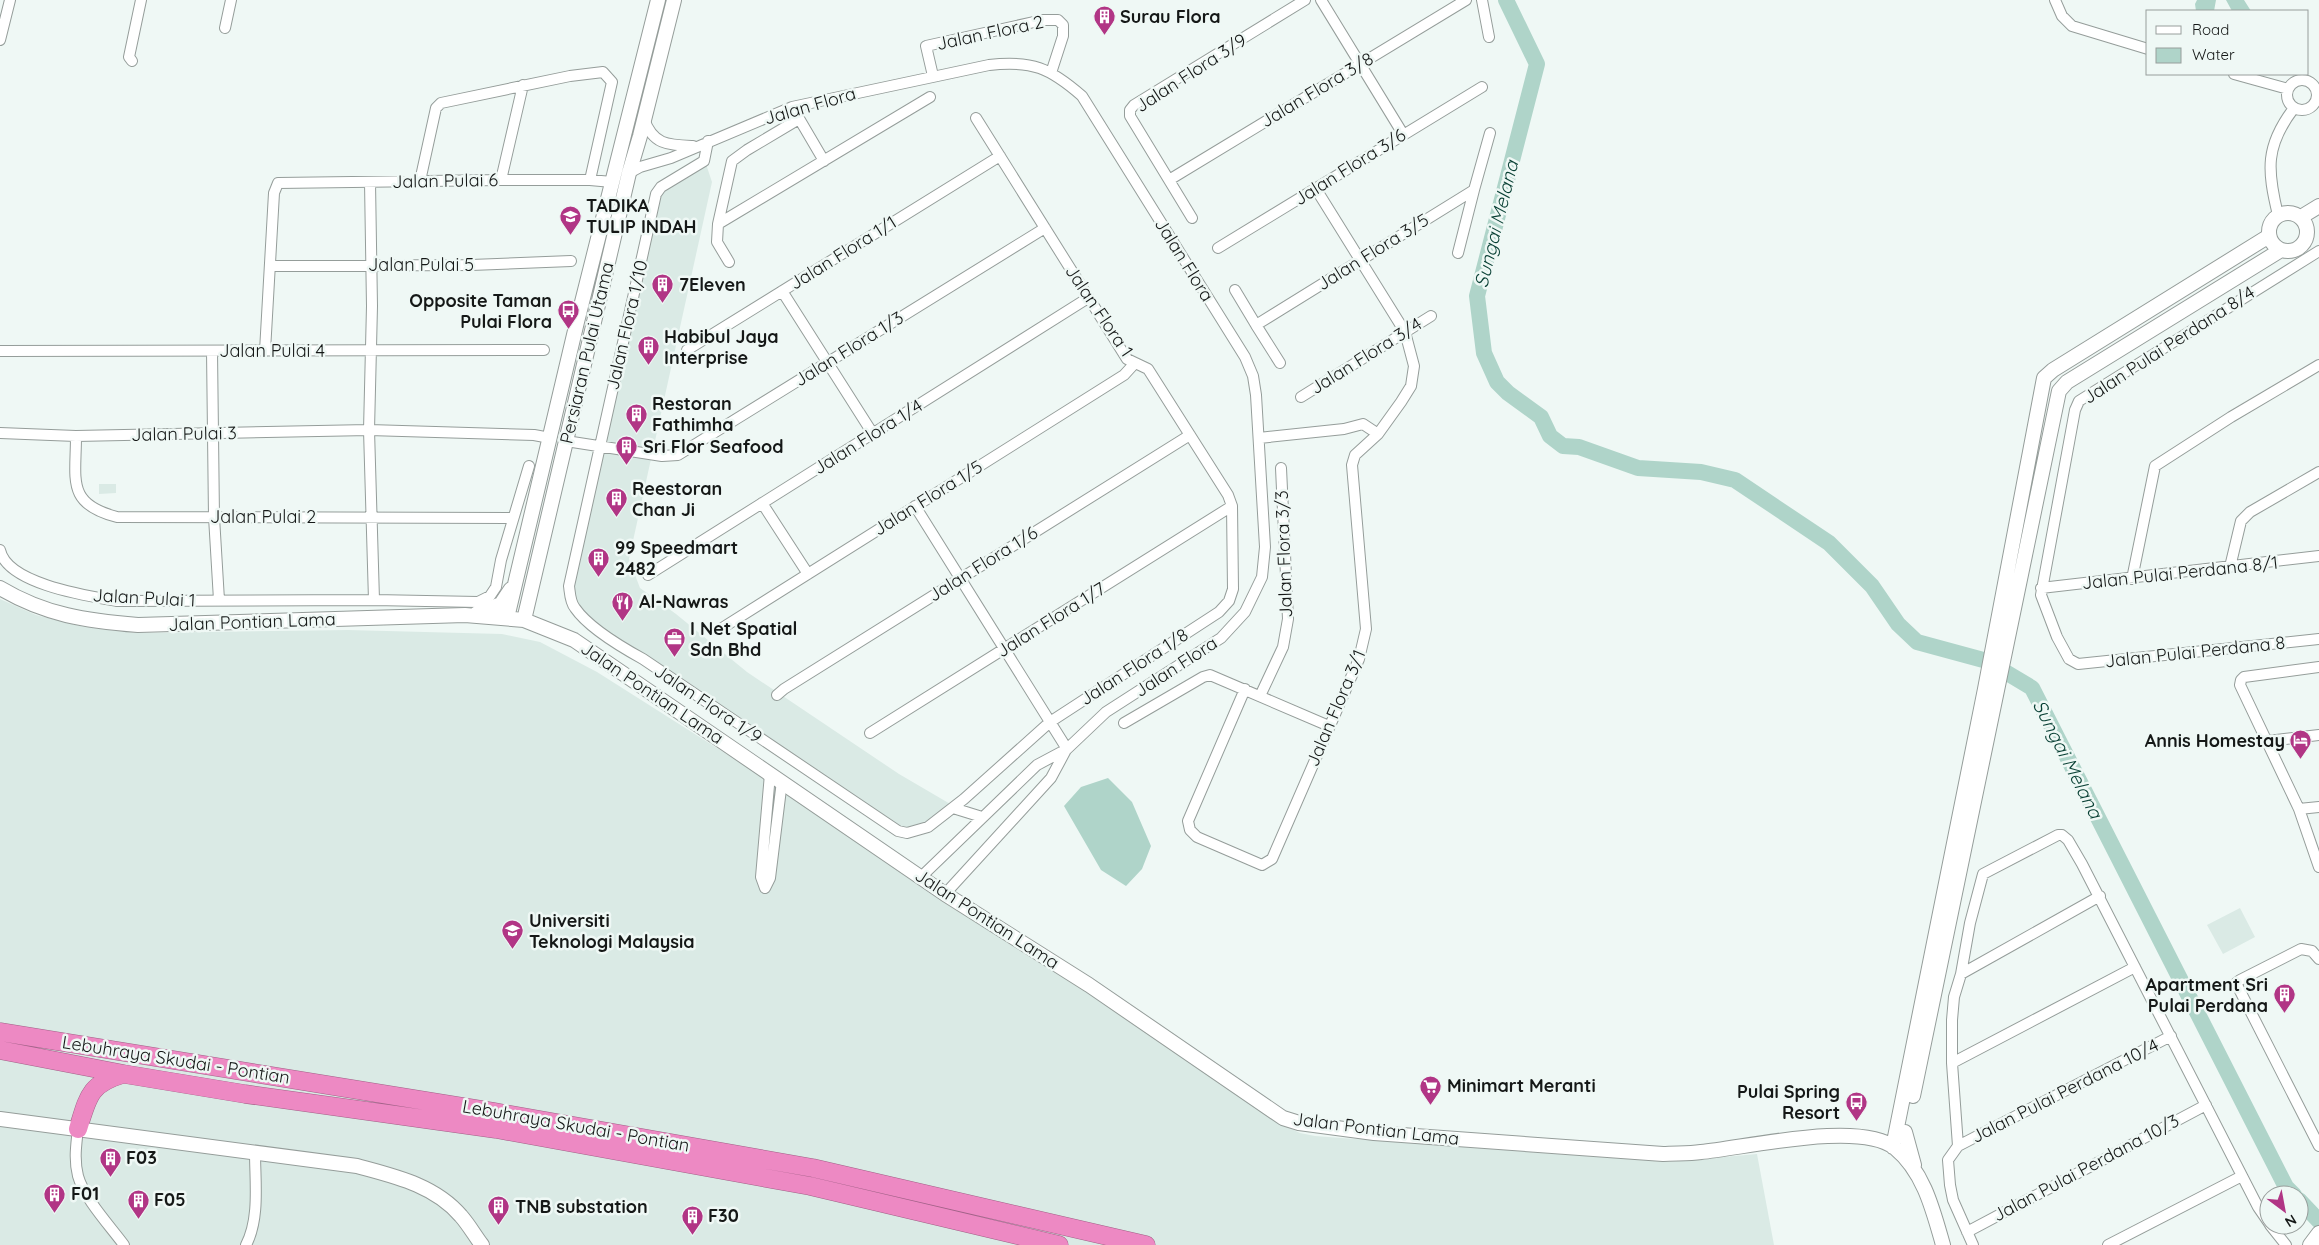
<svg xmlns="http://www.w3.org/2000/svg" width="2319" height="1245" font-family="Quicksand,sans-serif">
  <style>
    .built { fill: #daeae5 }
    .water { fill: #afd4c9 }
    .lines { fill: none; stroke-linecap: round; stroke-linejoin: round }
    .river { stroke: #afd4c9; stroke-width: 16 }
    .street-casing { stroke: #959d9a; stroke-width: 12 }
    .secondary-casing { stroke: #959d9a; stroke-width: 16 }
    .highway-casing { stroke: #a16187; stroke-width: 19 }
    .street { stroke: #fff; stroke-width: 10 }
    .secondary { stroke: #fff; stroke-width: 14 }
    .highway { stroke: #ed89c3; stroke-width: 18 }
    .labels { text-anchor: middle; stroke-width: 5; stroke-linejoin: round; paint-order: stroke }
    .poi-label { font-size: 18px; font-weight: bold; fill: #151817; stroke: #eff8f5; text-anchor: start }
    .street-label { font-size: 18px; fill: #151817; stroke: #eff8f5 }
    .water-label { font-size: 19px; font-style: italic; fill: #073f33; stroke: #eff8f5 }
  </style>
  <rect width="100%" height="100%" fill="#eff8f5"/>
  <!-- built -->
  <path class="built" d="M 706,164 L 712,182 L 629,559 L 640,588 L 676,614 L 747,672 L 899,774 L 952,805 L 907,837 L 579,618 L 566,585 L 652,193 Z
    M 99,484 L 116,484 L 116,493 L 99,494 Z
    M 0,599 L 36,615 L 84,627 L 134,633 L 348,630 L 502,634 L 540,642 L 597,672 L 791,795 L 1122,1013 L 1281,1124 L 1300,1133 L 1315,1136 L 1668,1162 L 1757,1154 L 1774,1245 L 0,1245 Z
    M 2240,908 L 2255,937 L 2223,954 L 2207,925 Z"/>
  <!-- water -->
  <path class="water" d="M 2197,0 L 2216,0 L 2214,11 L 2196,11 L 2195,4 Z
    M 2226,0 L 2244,0 L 2251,11 L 2232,11 Z
    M 1108,778 L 1132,802 L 1151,846 L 1142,869 L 1126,886 L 1101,870 L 1064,806 L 1081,787 Z"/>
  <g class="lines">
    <!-- river -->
    <path class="river" d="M 1506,0 L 1537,64 L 1477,296 L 1484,353 L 1497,382 L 1508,393 L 1541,417 L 1550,436 L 1563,446 L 1579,447 L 1638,468 L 1701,472 L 1735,480 L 1829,543 L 1872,586 L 1898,624 L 1917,642 L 1987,661 L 2032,688 L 2286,1187 L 2294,1195
      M 2299,1200 L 2319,1221"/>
    <defs>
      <path id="street" d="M 1321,0 L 1403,134
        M 1482,0 L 1489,37
        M 2055,0 L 2062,16 L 2072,26 L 2148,49
        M 225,28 L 231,0
        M 0,40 L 10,0
        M 132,61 L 129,57 L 141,0
        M 2234,74 L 2288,89
        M 933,76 L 926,46 L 1043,20 L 1058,20 L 1063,25 L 1063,36 L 1051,73
        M2287 95a15 15 0 1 1 30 0a15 15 0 1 1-30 0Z
        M 797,115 L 824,161
        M 644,119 C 653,145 668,145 693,146
        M 708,141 L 704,161 L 661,187 L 656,194 L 569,586 C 570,593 570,602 575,608 C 588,627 623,648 643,659 L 898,831 L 907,833 L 928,827 L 964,799 L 1050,722 L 1219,612 L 1229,601 L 1233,589 L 1232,506 L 1228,495 L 1148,369 L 1127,359 L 976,118
        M 629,173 L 640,167 L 671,158 L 792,107 L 989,65 C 1032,60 1050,68 1082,96 L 1245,357 L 1253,376 L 1256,395 L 1265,547 L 1262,577 L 1245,612 L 1221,638 L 1106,712 L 1067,749 L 1037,765 L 921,877
        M 501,180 L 523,85
        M 1169,180 L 1466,0
        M 420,181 L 436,108 L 441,103 L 570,76 L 603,72 L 612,82 L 590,180
        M 370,182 L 372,306 L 369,430 L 374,600
        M 2278,215 C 2267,170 2265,146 2294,108
        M 1192,218 L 1130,116 L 1130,110 L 1134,105 L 1305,0
        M 718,224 L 930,97
        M 1218,248 L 1482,87
        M 2319,251 L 2079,401 L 2075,410 L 2041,595 L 2057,637 L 2069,659 L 2078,664 L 2319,639
        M 1458,253 L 1474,190
        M 729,262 L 717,242 L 718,224 L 732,161 L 747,150 L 799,119
        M 272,266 L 471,265 L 571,261
        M 1235,290 L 1256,325 L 1474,190 L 1490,133
        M 782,291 L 873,434
        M 1256,325 L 1280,363
        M 687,350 L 1000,156
        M 0,351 L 544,350
        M 212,351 L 214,517 L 219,600
        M 265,351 L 274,193 L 278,183 L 501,180 L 590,180 L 612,182
        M 1301,397 L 1431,316
        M 0,433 L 76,436 L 369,430 L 534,435 L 550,438
        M 76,436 C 76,480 66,504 117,517 L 513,518
        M 1259,438 L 1344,429 L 1363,424 L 1378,434
        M 566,441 L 662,456 L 678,455 L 1045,228
        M 762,503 L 808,574
        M 915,506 L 1067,749
        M 0,550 C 7,584 88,596 117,601 L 374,600 L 478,602 L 490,596 L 496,587 L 501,560 L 529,466
        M 2230,567 L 2241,521 L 2250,512 L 2319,472
        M 648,575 L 1088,298
        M 2132,579 L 2155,466 L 2231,417 L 2319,365
        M 2041,588 L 2319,556
        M 719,630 L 1124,375 L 1135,363
        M 2319,667 L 2244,677 L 2241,680 L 2240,685 L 2299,809 L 2319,867
        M 1245,689 L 1188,821 L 1190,830 L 1197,837 L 1262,865 L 1272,859 L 1359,659 L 1366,629 L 1352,465 L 1355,455 L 1378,434 L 1401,402 L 1411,386 L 1414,366 L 1405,332 L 1316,189
        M 777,695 L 784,689 L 1190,435
        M 1260,696 L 1283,647 L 1288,619 L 1281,468
        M 1124,723 L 1203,677 L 1210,675 L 1329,726
        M 870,733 L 1232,506
        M 2268,741 L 2319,735
        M 953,808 L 982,817
        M 2299,809 L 2319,807
        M 765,888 L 761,877 L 770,774
        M 765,888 L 770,878 L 782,781
        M 945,894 L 1051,778 L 1066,750
        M 2319,959 L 2312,951 L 2301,949 L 2240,980 L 2236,983 L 2319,1146
        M 1961,974 L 2100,896
        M 1952,1063 L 2135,967
        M 78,1129 C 76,1145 74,1161 78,1176 C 84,1198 110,1226 124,1245
        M 1958,1146 L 2171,1036
        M 2270,1225 L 2286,1245
        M 1967,1232 L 2206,1105
        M 246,1245 C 260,1218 255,1182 255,1152
        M 1973,1245 L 1953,1200 L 1950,1185 L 1948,1160 L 1958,1146 L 1952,1063 L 1952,1020 L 1954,997 L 1961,974 L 1970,923 L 1983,874 L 2058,835 L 2062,835 L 2068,840 L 2082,864 L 2258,1207 L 2269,1223
        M 2108,1245 L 2242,1176"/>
      <path id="secondary" d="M2269 232a19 19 0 1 1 38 0a19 19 0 1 1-38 0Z
        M 2301,217 L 2319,206
        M 0,588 C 45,615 87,621 138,625 L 465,615 L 524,620 L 574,640 L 945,894 L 1089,985 L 1283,1118 L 1299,1123 L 1374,1133 L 1663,1154 C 1675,1153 1688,1154 1701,1152 C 1745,1148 1860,1120 1895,1148 C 1924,1172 1933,1210 1943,1245
        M 477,613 L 501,604 L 511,589
        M 507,618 L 577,322 L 658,0
        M 524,620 L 629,173 L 640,136 L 674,0
        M 1913,1096 L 2059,391 L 2067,382 L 2281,250
        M 0,1119 L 357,1166 C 394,1176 435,1185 461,1216 C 469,1225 475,1236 482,1245
        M 1905,1132 L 1914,1165
        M 1893,1147 L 1985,689 L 2044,378 L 2053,370 L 2269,236
        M 2310,1245 L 2319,1233"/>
      <path id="highway" d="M 0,1032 L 494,1112 L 813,1168 L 1146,1245
        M 0,1050 L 124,1074 L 245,1094 L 496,1129 L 810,1186 L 1059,1245
        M 78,1129 C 88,1097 89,1084 123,1074"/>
    </defs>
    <!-- street casing -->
    <use href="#street" class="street-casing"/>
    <!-- secondary casing -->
    <use href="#secondary" class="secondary-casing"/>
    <!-- highway casing -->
    <use href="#highway" class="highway-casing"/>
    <!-- street -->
    <use href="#street" class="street"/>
    <!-- secondary -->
    <use href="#secondary" class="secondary"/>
    <!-- highway -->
    <use href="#highway" class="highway"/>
  </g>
  <!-- icons -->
  <defs>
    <symbol id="building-pin" viewBox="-11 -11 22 30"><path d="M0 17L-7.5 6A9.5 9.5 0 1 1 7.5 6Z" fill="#b13585" stroke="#eff8f5"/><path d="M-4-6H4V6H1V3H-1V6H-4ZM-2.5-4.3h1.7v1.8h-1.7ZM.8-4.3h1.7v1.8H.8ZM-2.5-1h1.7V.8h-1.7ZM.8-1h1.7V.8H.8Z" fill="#fff"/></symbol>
    <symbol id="school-pin" viewBox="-11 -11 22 30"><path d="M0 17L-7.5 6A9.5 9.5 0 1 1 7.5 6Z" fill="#b13585" stroke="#eff8f5"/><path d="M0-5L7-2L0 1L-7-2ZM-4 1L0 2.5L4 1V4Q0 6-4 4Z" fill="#fff"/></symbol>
    <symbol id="bus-pin" viewBox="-11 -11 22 30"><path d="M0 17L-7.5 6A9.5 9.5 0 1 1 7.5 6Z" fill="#b13585" stroke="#eff8f5"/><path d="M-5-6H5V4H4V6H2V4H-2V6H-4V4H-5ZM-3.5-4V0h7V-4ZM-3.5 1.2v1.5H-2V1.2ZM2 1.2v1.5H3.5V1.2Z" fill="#fff"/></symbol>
    <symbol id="restaurant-pin" viewBox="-11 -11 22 30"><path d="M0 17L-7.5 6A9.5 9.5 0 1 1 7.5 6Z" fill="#b13585" stroke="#eff8f5"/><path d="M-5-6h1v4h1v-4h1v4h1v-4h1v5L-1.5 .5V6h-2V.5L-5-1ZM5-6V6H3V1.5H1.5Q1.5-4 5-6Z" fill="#fff"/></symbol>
    <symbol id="office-pin" viewBox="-11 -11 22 30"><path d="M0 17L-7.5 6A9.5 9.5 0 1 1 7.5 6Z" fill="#b13585" stroke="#eff8f5"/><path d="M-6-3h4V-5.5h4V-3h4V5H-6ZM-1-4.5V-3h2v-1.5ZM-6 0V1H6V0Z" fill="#fff"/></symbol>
    <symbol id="hotel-pin" viewBox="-11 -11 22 30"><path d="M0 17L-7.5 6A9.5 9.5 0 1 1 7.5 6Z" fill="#b13585" stroke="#eff8f5"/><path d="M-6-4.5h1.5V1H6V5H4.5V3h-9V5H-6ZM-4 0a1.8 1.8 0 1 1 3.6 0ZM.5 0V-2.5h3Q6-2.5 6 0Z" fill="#fff"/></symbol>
    <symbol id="university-pin" viewBox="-11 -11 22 30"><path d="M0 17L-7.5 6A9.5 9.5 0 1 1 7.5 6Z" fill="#b13585" stroke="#eff8f5"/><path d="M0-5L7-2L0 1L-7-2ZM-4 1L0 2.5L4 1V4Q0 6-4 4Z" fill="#fff"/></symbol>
    <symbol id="supermarket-pin" viewBox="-11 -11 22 30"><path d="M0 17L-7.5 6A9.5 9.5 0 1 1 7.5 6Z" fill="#b13585" stroke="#eff8f5"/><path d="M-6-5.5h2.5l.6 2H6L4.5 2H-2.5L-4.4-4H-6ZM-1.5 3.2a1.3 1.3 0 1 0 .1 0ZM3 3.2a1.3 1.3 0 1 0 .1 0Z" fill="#fff"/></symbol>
  </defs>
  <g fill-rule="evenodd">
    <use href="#building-pin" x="1092" y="4" width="25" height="34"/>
    <use href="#school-pin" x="558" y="204" width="25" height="34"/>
    <use href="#building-pin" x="650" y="272" width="25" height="34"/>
    <use href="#bus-pin" x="556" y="298" width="25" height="34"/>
    <use href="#building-pin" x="636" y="334" width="25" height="34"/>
    <use href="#building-pin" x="624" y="402" width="25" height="34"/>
    <use href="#building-pin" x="614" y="434" width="25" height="34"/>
    <use href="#building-pin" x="604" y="486" width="25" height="34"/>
    <use href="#building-pin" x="586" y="546" width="25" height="34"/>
    <use href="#restaurant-pin" x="610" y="590" width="25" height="34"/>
    <use href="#office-pin" x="662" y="626" width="25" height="34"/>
    <use href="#hotel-pin" x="2288" y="728" width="25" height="34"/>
    <use href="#university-pin" x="500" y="918" width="25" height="34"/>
    <use href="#building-pin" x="2272" y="982" width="25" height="34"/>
    <use href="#supermarket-pin" x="1418" y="1074" width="25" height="34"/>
    <use href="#bus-pin" x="1844" y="1090" width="25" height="34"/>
    <use href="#building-pin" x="98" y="1146" width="25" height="34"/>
    <use href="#building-pin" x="42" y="1182" width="25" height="34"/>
    <use href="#building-pin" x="126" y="1188" width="25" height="34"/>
    <use href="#building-pin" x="486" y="1194" width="25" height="34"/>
    <use href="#building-pin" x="680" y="1204" width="25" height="34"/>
  </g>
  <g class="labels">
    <!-- poi labels -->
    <g class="poi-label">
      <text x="1120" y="23">Surau Flora</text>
      <text x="586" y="212">TADIKA<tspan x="586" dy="21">TULIP INDAH</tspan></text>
      <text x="679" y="291">7Eleven</text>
      <text x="552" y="307" text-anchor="end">Opposite Taman<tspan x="552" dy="21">Pulai Flora</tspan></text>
      <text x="664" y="343">Habibul Jaya<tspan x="664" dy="21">Interprise</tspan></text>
      <text x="652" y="410">Restoran<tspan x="652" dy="21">Fathimha</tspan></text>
      <text x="643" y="453">Sri Flor Seafood</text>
      <text x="632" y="495">Reestoran<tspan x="632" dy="21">Chan Ji</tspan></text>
      <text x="615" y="554">99 Speedmart<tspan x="615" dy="21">2482</tspan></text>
      <text x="639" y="608">Al-Nawras</text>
      <text x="690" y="635">I Net Spatial<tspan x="690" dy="21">Sdn Bhd</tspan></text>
      <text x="2285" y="747" text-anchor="end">Annis Homestay</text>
      <text x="529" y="927">Universiti<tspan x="529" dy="21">Teknologi Malaysia</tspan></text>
      <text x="2268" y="991" text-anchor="end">Apartment Sri<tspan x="2268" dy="21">Pulai Perdana</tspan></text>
      <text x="1447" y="1092">Minimart Meranti</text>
      <text x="1840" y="1098" text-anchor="end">Pulai Spring<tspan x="1840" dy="21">Resort</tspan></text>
      <text x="126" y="1164">F03</text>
      <text x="71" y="1200">F01</text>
      <text x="154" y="1206">F05</text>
      <text x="515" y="1213">TNB substation</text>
      <text x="708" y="1222">F30</text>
    </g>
    <!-- street labels -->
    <g class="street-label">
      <text transform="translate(990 33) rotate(-12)" y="6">Jalan Flora 2</text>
      <text transform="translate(1191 73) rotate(-33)" y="6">Jalan Flora 3/9</text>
      <text transform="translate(1317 90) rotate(-31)" y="6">Jalan Flora 3/8</text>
      <text transform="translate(810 106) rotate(-16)" y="6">Jalan Flora</text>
      <text transform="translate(1350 167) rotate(-32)" y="6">Jalan Flora 3/6</text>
      <text transform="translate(445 181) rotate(-1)" y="6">Jalan Pulai 6</text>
      <text transform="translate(1373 252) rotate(-32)" y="6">Jalan Flora 3/5</text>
      <text transform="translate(843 253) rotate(-32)" y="6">Jalan Flora 1/1</text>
      <text transform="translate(1184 260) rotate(58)" y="6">Jalan Flora</text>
      <text x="421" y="271">Jalan Pulai 5</text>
      <text transform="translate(1099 311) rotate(56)" y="6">Jalan Flora 1</text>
      <text transform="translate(627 325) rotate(-77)" y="6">Jalan Flora 1/10</text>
      <text transform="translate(2169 345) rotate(-33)" y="6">Jalan Pulai Perdana 8/4</text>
      <text transform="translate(849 349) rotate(-32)" y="6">Jalan Flora 1/3</text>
      <text x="272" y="357">Jalan Pulai 4</text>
      <text transform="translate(587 353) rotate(-77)" y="6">Persiaran Pulai Utama</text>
      <text transform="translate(1366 356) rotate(-32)" y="6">Jalan Flora 3/4</text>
      <text transform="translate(184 434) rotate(-1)" y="6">Jalan Pulai 3</text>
      <text transform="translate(868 437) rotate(-32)" y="6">Jalan Flora 1/4</text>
      <text transform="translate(928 498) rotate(-32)" y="6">Jalan Flora 1/5</text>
      <text x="263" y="523">Jalan Pulai 2</text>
      <text transform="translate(1284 554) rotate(-92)" y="6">Jalan Flora 3/3</text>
      <text transform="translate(983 564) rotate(-32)" y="6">Jalan Flora 1/6</text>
      <text transform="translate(2180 573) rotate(-6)" y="6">Jalan Pulai Perdana 8/1</text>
      <text transform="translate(144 598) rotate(3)" y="6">Jalan Pulai 1</text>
      <text transform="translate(1051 620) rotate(-32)" y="6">Jalan Flora 1/7</text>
      <text transform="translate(252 622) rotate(-2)" y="6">Jalan Pontian Lama</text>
      <text transform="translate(2195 652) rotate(-6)" y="6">Jalan Pulai Perdana 8</text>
      <text transform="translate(1134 667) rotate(-33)" y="6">Jalan Flora 1/8</text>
      <text transform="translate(1176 667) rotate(-33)" y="6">Jalan Flora</text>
      <text transform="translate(652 693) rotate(34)" y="6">Jalan Pontian Lama</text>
      <text transform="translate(708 704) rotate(34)" y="6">Jalan Flora 1/9</text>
      <text transform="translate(1336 708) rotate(-67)" y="6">Jalan Flora 3/1</text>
      <text transform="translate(987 919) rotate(33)" y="6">Jalan Pontian Lama</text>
      <text transform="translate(176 1060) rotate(9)" y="6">Lebuhraya Skudai - Pontian</text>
      <text transform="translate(2065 1091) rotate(-27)" y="6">Jalan Pulai Perdana 10/4</text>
      <text transform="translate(576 1126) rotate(10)" y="6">Lebuhraya Skudai - Pontian</text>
      <text transform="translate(1376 1129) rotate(7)" y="6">Jalan Pontian Lama</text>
      <text transform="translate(2086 1168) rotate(-28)" y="6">Jalan Pulai Perdana 10/3</text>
    </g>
    <!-- water labels -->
    <g class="water-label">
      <text transform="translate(1496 224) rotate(-76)" y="7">Sungai Melana</text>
      <text transform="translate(2068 759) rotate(63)" y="7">Sungai Melana</text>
    </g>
  </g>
  <!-- legend -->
  <rect x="2146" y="10" width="162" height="65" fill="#eff8f5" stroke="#989e9c"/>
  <rect x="2156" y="26" width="25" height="8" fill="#ffffff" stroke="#989e9c"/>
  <text x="2192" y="35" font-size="15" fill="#151817">Road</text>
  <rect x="2156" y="48" width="25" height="15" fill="#afd4c9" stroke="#989e9c"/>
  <text x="2192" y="60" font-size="15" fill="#151817">Water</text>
  <!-- north arrow -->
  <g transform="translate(2284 1210) rotate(148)"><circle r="24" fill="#eff8f5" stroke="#989e9c"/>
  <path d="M0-4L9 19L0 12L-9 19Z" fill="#b13585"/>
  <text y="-8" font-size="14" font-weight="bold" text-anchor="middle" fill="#151817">N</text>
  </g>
</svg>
